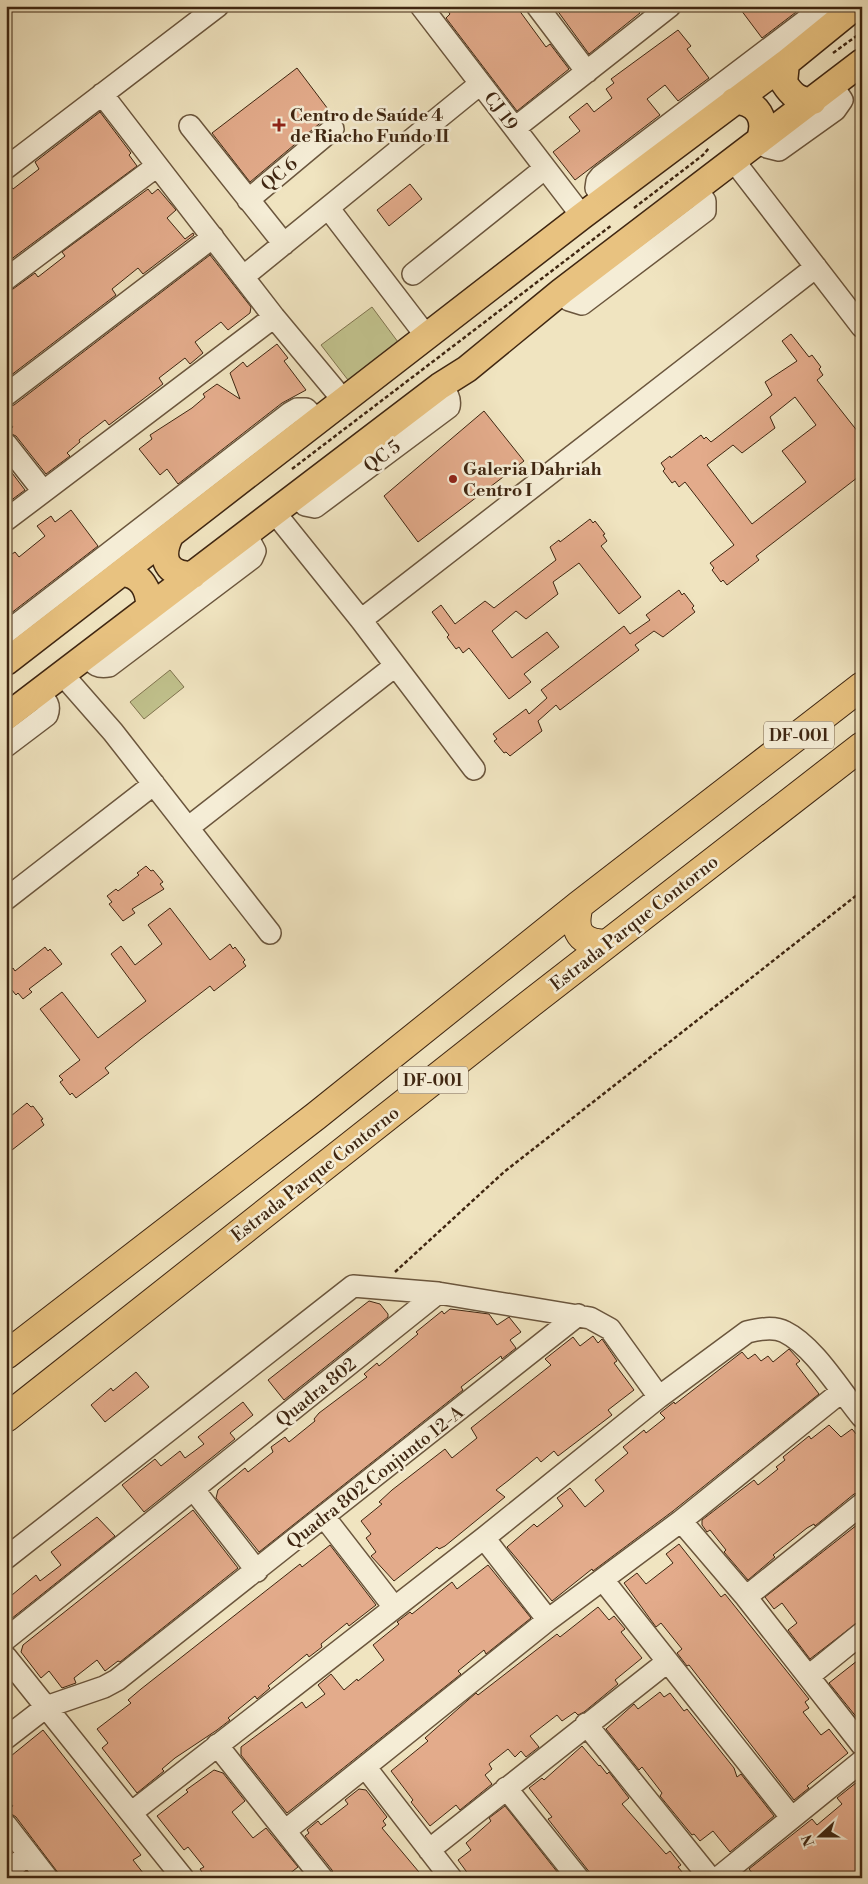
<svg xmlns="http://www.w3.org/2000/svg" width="868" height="1884" font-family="'Libre Bodoni',serif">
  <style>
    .green { fill: #c1c28d; stroke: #80744f }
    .building { fill: #e3ab8b; stroke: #3f2611; fill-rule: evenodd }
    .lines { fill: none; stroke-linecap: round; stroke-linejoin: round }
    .minor-casing { stroke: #6b563d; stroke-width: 24 }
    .major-casing { stroke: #3f2611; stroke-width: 29 }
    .highway-casing { stroke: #3f2611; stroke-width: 30 }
    .path { stroke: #3f2611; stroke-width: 2.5; stroke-dasharray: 4 2.5; stroke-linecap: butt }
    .minor { stroke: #f5edd6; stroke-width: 21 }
    .major { stroke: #e8c280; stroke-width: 26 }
    .highway { stroke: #e8c280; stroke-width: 28 }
    .poi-dot { fill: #8f2418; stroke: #f5edd6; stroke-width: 2 }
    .labels { text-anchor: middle; stroke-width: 5; stroke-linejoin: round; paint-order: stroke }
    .shield { fill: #f5edd6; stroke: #76624c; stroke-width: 1 }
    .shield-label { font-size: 16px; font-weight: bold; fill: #3f2611 }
    .street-label { font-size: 18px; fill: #3f2611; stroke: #f5edd6 }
    .poi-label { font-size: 18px; font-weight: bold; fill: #3f2611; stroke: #f5edd6; text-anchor: start }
  </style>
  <rect width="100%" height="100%" fill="#f0e4c0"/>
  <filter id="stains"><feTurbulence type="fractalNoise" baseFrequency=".004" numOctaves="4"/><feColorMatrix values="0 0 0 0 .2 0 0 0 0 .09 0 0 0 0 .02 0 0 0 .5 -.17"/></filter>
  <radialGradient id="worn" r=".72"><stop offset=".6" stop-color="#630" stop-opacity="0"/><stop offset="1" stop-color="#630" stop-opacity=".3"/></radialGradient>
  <!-- green -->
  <path class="green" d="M 372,307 L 398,342 L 348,380 L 321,345 Z
    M 170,670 L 184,687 L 144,719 L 130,702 Z"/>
  <!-- building -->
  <path class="building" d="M 444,6 L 516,6 L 546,47 L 550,44 L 569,69 L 517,111 L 446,18 L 450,14 Z
    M 554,6 L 635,6 L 640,13 L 589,54 Z
    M 738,6 L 804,6 L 762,38 Z
    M 678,30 L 691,46 L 687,49 L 709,78 L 678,101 L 665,85 L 647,99 L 660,115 L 575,180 L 553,152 L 580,131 L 569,117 L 587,103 L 594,112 L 612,98 L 606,89 L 614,83 L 611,79 Z
    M 297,68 L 334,117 L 325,119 L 250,182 L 212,133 Z
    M 100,112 L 131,153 L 129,155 L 137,166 L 6,263 L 6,180 L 13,189 L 39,169 L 35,162 Z
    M 410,184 L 422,199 L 389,226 L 377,210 Z
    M 148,189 L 152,194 L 158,189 L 176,210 L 167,218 L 185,239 L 193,233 L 194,235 L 143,274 L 138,268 L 112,289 L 116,295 L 6,379 L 6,291 L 13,289 L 35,273 L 38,277 L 65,256 L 62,252 Z
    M 210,255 L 251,307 L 250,313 L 228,330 L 221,322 L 195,342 L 203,353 L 190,364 L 185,358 L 159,378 L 163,384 L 109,425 L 105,420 L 79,440 L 80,442 L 67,453 L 70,456 L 46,474 L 16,436 L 7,432 L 13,427 L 6,419 L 6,407 L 14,405 Z
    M 791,334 L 809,357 L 812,355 L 821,367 L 819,369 L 823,375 L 817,380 L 862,437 L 862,474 L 756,556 L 759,560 L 727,585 L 723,580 L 721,582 L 712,570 L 714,568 L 710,563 L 734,545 L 685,482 L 679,487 L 675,481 L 672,483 L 663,471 L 665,469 L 661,463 L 670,456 L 671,458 L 701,435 L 704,439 L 706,437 L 711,442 L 772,395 L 765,382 L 797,361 L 782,341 ZM 795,397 L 816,425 L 782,451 L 806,482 L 752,524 L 707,465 L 733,445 L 742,453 L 775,428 L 770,417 Z
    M 277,344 L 288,358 L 284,361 L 306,390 L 282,403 L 178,484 L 167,469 L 160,475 L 139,449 L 152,439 L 150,435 L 192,408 L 205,397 L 203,394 L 217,384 L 240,399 L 230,373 L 243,362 L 247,367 Z
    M 484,411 L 524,461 L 418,542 L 384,496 Z
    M 6,465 L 25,490 L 6,504 Z
    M 71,510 L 98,546 L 6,617 L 6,558 L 15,552 L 19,557 L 45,536 L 37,526 L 51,516 L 55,522 Z
    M 590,519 L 593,523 L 595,521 L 605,534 L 603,535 L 607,541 L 601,546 L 641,597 L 619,614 L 579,563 L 553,582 L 558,594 L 526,619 L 516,611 L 492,631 L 512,658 L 547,632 L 559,647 L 524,674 L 531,682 L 509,699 L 469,648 L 463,653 L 459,647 L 456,649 L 447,637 L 449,635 L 432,612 L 441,605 L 455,624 L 485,601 L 494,608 L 556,560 L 550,547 L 559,540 L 560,542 Z
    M 679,590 L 682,595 L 684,593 L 694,606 L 692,608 L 695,612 L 663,637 L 654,631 L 635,645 L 639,650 L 560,710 L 556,705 L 538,721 L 542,731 L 510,756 L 506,752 L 504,753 L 494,741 L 497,739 L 493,734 L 526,709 L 529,714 L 547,698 L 541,690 L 624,626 L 630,634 L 650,620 L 646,615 Z
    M 146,866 L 151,871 L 153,870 L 163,882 L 160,884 L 164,889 L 132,909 L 135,913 L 123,921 L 109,904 L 112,902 L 107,896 L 116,889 L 118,891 L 139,875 L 137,873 Z
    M 170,908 L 210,960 L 230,944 L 233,949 L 235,947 L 245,960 L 243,962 L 246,966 L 214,991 L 210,986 L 141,1039 L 105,1068 L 109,1073 L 76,1098 L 72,1093 L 70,1095 L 60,1082 L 63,1080 L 59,1076 L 80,1060 L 40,1009 L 62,992 L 98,1038 L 146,1001 L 111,954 L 121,946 L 135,965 L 162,944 L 148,925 Z
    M 45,947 L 48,951 L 50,949 L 62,964 L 29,989 L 32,992 L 23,999 L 18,993 L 16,995 L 6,983 L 6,974 L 13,968 L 15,971 Z
    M 27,1103 L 31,1107 L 33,1106 L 43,1119 L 41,1120 L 44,1125 L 12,1150 L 6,1143 L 6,1120 Z
    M 369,1301 L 380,1304 L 388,1314 L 388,1317 L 284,1400 L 268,1380 Z
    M 450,1309 L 489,1314 L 497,1325 L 509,1317 L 521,1332 L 510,1340 L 516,1348 L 502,1359 L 501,1356 L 461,1387 L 463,1390 L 259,1552 L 216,1498 L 218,1490 L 245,1468 L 248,1472 L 273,1452 L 271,1447 L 285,1437 L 289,1442 L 315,1421 L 314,1419 L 319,1413 L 367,1377 L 364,1374 L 377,1363 L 379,1366 L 418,1334 L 416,1332 L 442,1311 L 444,1314 Z
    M 593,1336 L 598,1343 L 602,1339 L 617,1361 L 614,1363 L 634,1390 L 608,1410 L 612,1415 L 558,1456 L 554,1451 L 541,1462 L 537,1457 L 509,1480 L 496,1490 L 505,1497 L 445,1546 L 439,1549 L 437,1547 L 394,1581 L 371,1556 L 376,1552 L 366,1538 L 371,1534 L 361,1521 L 382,1504 L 379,1502 L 392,1490 L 445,1449 L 452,1458 L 477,1438 L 471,1428 L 551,1365 L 545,1359 L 573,1337 L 580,1346 Z
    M 789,1349 L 800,1361 L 796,1364 L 819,1394 L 673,1511 L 593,1571 L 592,1569 L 552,1601 L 507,1547 L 534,1524 L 537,1527 L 563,1506 L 557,1498 L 570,1488 L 585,1507 L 604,1491 L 595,1480 L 628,1453 L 623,1447 L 644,1430 L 646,1433 L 665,1418 L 660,1413 L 674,1402 L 675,1404 L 742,1352 L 748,1359 L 755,1354 L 761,1361 L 768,1356 L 773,1362 Z
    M 136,1372 L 149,1387 L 105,1422 L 91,1405 L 111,1388 L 113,1391 Z
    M 243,1402 L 253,1415 L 230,1433 L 235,1439 L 144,1512 L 122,1485 L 155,1459 L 161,1466 L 180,1451 L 185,1458 L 204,1444 L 198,1437 Z
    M 829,1425 L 841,1437 L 852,1429 L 862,1441 L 862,1492 L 854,1494 L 815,1526 L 814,1524 L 807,1528 L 773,1555 L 775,1557 L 748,1580 L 724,1552 L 726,1550 L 710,1530 L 707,1532 L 702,1525 L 702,1520 L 754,1480 L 758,1485 L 778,1469 L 776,1467 L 785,1460 L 783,1457 L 809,1436 L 811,1439 Z
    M 193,1510 L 238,1568 L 120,1662 L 118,1661 L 105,1671 L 97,1660 L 74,1678 L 76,1683 L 62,1688 L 49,1671 L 41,1678 L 21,1652 L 23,1645 Z
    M 97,1517 L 115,1536 L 6,1623 L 6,1600 L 36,1575 L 40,1581 L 61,1565 L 51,1552 Z
    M 862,1521 L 862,1619 L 810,1659 L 788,1630 L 797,1623 L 782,1603 L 774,1609 L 765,1597 Z
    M 679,1544 L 721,1597 L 725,1594 L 809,1699 L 805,1702 L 809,1708 L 803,1712 L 821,1735 L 829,1729 L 848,1753 L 807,1786 L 809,1788 L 794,1800 L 689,1665 L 687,1666 L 677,1653 L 682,1649 L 661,1623 L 656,1627 L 624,1583 L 637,1573 L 646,1584 L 673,1563 L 666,1554 Z
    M 330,1545 L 376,1605 L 349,1626 L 347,1623 L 321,1644 L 322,1647 L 309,1657 L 307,1654 L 268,1686 L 270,1688 L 257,1699 L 255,1696 L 228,1718 L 230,1720 L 217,1730 L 175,1758 L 162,1769 L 164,1771 L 137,1793 L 102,1748 L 108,1743 L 97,1729 L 131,1703 L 128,1700 L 141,1689 L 300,1564 L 302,1567 Z
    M 488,1565 L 531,1618 L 486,1654 L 484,1650 L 458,1671 L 461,1674 L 287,1813 L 241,1755 L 241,1747 L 302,1702 L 306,1708 L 325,1694 L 318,1685 L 331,1674 L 344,1690 L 357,1679 L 358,1681 L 384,1660 L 373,1645 L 399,1624 L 397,1622 L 410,1612 L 412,1614 L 452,1582 L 457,1589 Z
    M 598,1607 L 609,1620 L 614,1616 L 625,1629 L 621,1632 L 642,1658 L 615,1680 L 618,1684 L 584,1712 L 578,1715 L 575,1712 L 562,1721 L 557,1715 L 530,1736 L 539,1747 L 526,1757 L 521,1751 L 515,1757 L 508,1749 L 489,1764 L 492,1769 L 485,1775 L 492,1784 L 460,1810 L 456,1805 L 430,1826 L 411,1802 L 413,1800 L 391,1771 L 428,1741 L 425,1738 L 476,1693 L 478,1695 L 557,1634 L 560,1637 Z
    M 862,1657 L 862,1724 L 829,1683 Z
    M 660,1692 L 664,1697 L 670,1693 L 684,1711 L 687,1709 L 734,1768 L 737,1777 L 741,1774 L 774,1816 L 730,1852 L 713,1831 L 700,1841 L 694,1834 L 692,1835 L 660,1796 L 662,1793 L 642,1767 L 639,1770 L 606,1729 L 634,1704 L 638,1709 Z
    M 43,1730 L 141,1855 L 133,1860 L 147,1878 L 116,1878 L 112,1875 L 108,1878 L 62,1878 L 16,1817 L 7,1811 L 13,1806 L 6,1798 L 6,1760 Z
    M 582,1746 L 599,1766 L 600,1765 L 607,1774 L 609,1772 L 629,1798 L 622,1804 L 666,1854 L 670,1851 L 681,1865 L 678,1867 L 687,1878 L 594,1878 L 548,1819 L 552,1817 L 529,1788 L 542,1778 L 544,1780 Z
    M 214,1770 L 223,1773 L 245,1801 L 232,1812 L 248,1832 L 253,1838 L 266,1828 L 298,1867 L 284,1878 L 206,1878 L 200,1869 L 204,1867 L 188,1847 L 184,1850 L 157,1816 L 188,1792 L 186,1790 Z
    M 862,1778 L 862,1878 L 756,1878 L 749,1869 L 812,1819 L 817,1825 L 842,1804 L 837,1798 Z
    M 359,1789 L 366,1790 L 387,1817 L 383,1821 L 386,1825 L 382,1828 L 424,1878 L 334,1878 L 332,1870 L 305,1836 L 309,1833 L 307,1830 L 318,1821 L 321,1825 L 348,1804 L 345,1800 Z
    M 505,1806 L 562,1878 L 471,1878 L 458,1860 L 471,1850 L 466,1843 L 491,1821 L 489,1818 Z"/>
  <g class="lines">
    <defs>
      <path id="minor" d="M 421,6 L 582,216
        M 537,6 L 587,72
        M 102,94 L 274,317 L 344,401
        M 190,126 L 284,244
        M 515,128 L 670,6
        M 763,139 L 767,147 L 779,150 L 835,110 L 842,100 L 832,85
        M 734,161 L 862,327
        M 6,168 L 218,6
        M 605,199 L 596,188 L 597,181 L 601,176 L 825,6
        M 248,200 L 333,129
        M 329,209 L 427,337
        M 413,274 L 544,169
        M 243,277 L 480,84
        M 6,279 L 157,166
        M 562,291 L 569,300 L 582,304 L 705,211 L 705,201 L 696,190
        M 6,395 L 213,237
        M 6,444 L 43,491
        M 297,495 L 305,505 L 315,507 L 449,407 C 451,397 446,393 440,386
        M 275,513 L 361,620 L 474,769
        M 6,520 L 274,317
        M 361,620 L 816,267
        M 6,633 L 290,413 L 297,409 L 306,409 L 318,421
        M 88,657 C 95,665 98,668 109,666 L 252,558 L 255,551 L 246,534
        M 63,675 L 113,732 L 270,933
        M 6,746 L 47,715 C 51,704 46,701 38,694
        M 189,827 L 395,666
        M 6,899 L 154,784
        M 194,1490 L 257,1571
        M 325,1518 L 394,1607
        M 681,1521 L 746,1597 L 862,1745
        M 484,1538 L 548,1620
        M 6,1558 L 353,1286 L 438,1293 L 590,1318 L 610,1329 L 659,1397
        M 603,1580 L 791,1817
        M 746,1597 L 862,1504
        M 6,1639 L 438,1293
        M 6,1657 L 183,1878
        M 809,1676 L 862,1633
        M 586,1724 L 710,1878
        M 6,1738 L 46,1707 L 104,1687 L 117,1680 L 578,1315
        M 217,1745 L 322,1878
        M 366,1768 L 451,1878
        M 506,1788 L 578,1878
        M 131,1813 L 484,1538 L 659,1397 L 747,1332 C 759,1329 774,1326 785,1332 C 814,1346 841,1392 862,1417
        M 6,1825 L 47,1878
        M 285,1831 L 548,1620 L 681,1521 L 841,1392
        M 429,1850 L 667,1662
        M 6,1872 L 28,1855
        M 718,1878 L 862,1761"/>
      <path id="major" d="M 786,63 L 784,83 C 792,95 798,101 813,101
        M 734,101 C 758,101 768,120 759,141
        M 170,536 C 159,559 167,575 193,575
        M 122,573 C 141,574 150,590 149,608
        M 6,662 L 582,216 L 786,63 L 856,6
        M 6,717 L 440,386 L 467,369 L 562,291 L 862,62"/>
      <path id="highway" d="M 579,905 C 572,932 580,943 607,944
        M 6,1355 L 316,1116 L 579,905 L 862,686
        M 6,1418 L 531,1003 L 862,746"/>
    </defs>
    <!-- minor casing -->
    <use href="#minor" class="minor-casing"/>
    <!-- major casing -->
    <use href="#major" class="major-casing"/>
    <!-- highway casing -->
    <use href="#highway" class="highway-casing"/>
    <!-- path -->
    <path class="path" d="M 833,53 L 862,32
      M 634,208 L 703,155 L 709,148
      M 292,469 L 612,225
      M 395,1272 L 504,1172 L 862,891"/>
    <!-- minor -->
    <use href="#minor" class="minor"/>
    <!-- major -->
    <use href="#major" class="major"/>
    <!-- highway -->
    <use href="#highway" class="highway"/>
  </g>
  <!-- markers -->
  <g class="poi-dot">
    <path d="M276.5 117.5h5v5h5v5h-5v5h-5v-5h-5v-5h5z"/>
    <circle cx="453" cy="479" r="5"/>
  </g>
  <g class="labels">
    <!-- shield labels -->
    <g class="shield">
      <rect x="764" y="721.5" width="70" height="27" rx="4"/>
      <rect x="398" y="1066.5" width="70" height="27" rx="4"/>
    </g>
    <g class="shield-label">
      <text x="799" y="741">DF-001</text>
      <text x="433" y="1086">DF-001</text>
    </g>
    <!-- street labels -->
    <g class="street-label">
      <text transform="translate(501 111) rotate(53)" y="6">CJ 19</text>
      <text transform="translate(279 174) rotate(-40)" y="6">QC 6</text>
      <text transform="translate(382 456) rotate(-37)" y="6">QC 5</text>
      <text transform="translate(634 923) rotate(-38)" y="6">Estrada Parque Contorno</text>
      <text transform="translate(315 1174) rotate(-38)" y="6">Estrada Parque Contorno</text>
      <text transform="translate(316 1392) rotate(-39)" y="6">Quadra 802</text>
      <text transform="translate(375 1477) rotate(-38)" y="6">Quadra 802 Conjunto 12-A</text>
    </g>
    <!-- poi labels -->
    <g class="poi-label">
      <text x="290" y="121">Centro de Saúde 4<tspan x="290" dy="21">de Riacho Fundo II</tspan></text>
      <text x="463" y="475">Galeria Dahriah<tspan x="463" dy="21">Centro I</tspan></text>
    </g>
  </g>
  <!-- margin -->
  <rect width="868" height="1884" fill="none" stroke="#f0e4c0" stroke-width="25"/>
  <rect x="8" y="8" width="853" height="1869" fill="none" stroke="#3f2611" stroke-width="2.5"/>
  <rect x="12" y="12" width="843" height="1859" fill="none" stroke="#3f2611"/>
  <!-- north arrow -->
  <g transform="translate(820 1836) rotate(249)" stroke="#f5edd6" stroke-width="4" paint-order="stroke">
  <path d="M0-4L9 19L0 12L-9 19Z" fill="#3f2611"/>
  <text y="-8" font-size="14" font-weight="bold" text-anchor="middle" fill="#3f2611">N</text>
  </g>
  <rect width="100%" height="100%" filter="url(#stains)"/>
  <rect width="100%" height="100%" fill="url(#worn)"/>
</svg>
